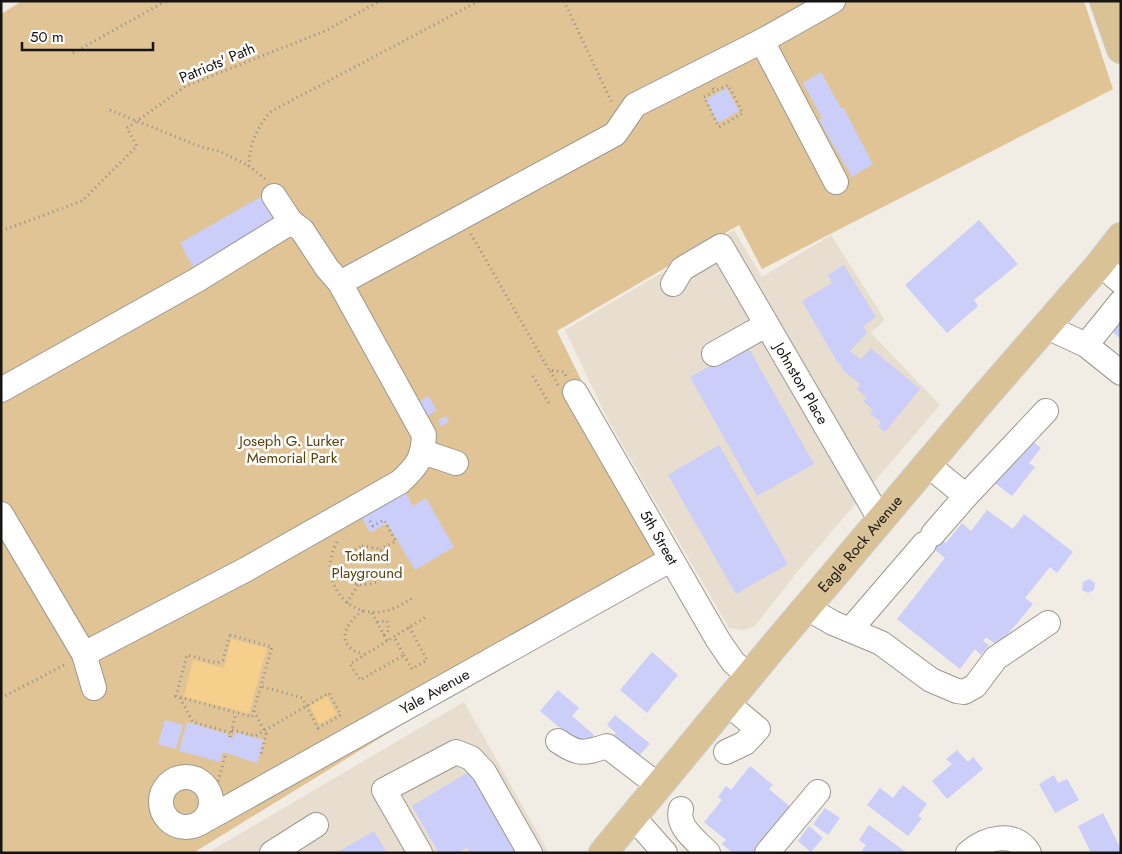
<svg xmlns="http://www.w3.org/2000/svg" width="1122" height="854" font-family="Jost,sans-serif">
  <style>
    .built { fill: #e8decf }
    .green { fill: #e0c495 }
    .water { fill: #f7cf8c }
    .building { fill: #cacef8 }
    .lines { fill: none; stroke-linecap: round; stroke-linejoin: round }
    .minor-casing { stroke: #9c978f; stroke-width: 26 }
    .major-casing { stroke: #cccccb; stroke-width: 30 }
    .path { stroke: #928e89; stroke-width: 3; stroke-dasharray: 1 4; stroke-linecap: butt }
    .minor { stroke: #fff; stroke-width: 24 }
    .major { stroke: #dac297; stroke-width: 28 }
    .labels { text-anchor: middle; stroke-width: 5; stroke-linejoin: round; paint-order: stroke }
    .street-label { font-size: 15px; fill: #171513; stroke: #fff }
    .park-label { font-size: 15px; fill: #5c410b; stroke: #fff }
  </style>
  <rect width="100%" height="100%" fill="#f1ece4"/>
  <!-- built -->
  <path class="built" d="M 734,230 L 762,277 L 831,235 L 885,320 L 871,333 L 940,405 L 797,572 L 755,626 L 743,630 L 729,628 L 609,422 L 565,330 Z
    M 464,702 L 549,853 L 209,852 Z"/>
  <!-- green -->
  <path class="green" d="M 22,1 L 1084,1 L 1113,89 L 762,269 L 739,225 L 557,331 L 670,560 L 193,853 L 1,853 L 1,14 Z"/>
  <!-- water -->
  <path class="water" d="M 231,639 L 267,648 L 249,713 L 184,697 L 193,660 L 224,668 Z
    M 327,696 L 337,714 L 319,724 L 310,706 Z"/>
  <!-- building -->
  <path class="building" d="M 821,72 L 841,108 L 843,107 L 873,164 L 852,177 L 819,120 L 822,118 L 803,83 Z
    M 727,88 L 739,111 L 718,123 L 706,99 Z
    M 264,195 L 279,222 L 195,270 L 180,243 Z
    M 979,220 L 1018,264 L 974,300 L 978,306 L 947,333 L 905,285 Z
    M 844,265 L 876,317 L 863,326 L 867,333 L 850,351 L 861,359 L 871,348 L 920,389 L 885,432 L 878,426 L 881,422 L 870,414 L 873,410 L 863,401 L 867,398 L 857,389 L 860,384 L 844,371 L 840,363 L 839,365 L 802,301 L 832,283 L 828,275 Z
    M 1121,308 L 1121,339 L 1102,323 Z
    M 747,345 L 814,464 L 757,496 L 690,377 Z
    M 428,396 L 437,410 L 428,416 L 420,401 Z
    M 446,416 L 449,421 L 441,427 L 438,420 Z
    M 1014,427 L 1041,448 L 1029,463 L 1035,467 L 1012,496 L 979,471 Z
    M 719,445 L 788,564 L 736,594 L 668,475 Z
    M 404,489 L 413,506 L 426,498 L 454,547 L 415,570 L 387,523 L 370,533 L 360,514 Z
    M 987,510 L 1013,529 L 1024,514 L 1073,552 L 1057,573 L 1050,567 L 1025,598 L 1033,604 L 998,646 L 986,637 L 983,641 L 989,645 L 981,655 L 975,649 L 960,669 L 897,619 L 945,558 L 920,538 L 927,528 L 946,543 L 962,523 L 971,531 Z
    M 1089,579 L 1095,583 L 1094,590 L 1088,593 L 1082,590 L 1083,582 Z
    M 652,652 L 678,675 L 647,713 L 620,690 Z
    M 558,690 L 579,708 L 572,716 L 594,735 L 583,748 L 540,711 Z
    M 615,715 L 650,744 L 636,759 L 612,738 L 616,733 L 607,725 Z
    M 165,720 L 183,725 L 176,749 L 158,744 Z
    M 187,722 L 228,734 L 227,736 L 233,738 L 235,732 L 264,740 L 257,763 L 223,752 L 220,762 L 179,751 Z
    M 957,750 L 968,762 L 973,757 L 983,769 L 947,799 L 932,781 L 952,764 L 946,759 Z
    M 750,766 L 773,785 L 769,789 L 793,809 L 757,853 L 733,853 L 722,844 L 726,840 L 704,822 L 722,800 L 718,797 L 726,786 L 731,790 Z
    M 472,770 L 520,853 L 470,853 L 467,847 L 457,853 L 439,853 L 412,806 Z
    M 1054,775 L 1058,783 L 1067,779 L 1079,800 L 1055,813 L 1039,784 Z
    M 903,785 L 927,804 L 918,816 L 922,818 L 908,836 L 867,805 L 880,788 L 893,798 Z
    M 825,808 L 840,818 L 828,835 L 813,824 Z
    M 1103,813 L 1121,849 L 1121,853 L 1091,853 L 1078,826 Z
    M 869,825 L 907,853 L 861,852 L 866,845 L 859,840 Z
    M 809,826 L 823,838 L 811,852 L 798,841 Z
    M 374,831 L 387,853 L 336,853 Z"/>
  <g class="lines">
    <defs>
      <g id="minor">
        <path d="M 762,41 L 836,182"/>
        <path d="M 1100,264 L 1121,282"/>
        <path d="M 340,283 L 615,134 L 635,105 L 762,41 L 833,1"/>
        <path id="s1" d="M 673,284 L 682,269 L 721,246 L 881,521"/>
        <path d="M 1045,326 L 1086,345 L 1121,373"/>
        <path d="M 1086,345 L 1121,302"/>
        <path d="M 714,354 L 766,325"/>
        <path d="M 1,390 L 197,280 L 291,222"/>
        <path id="s2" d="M 575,392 L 718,640 L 733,662 L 749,676"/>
        <path d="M 423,452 L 456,463"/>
        <path d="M 928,465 L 966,496 L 1046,411"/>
        <path d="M 1,514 L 84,654 L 245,570 L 400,482 C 417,466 423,459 424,435 L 340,283 L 327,268 L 302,230 L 291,222 L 274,196"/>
        <path d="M 933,534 L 966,496"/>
        <path d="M 807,608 L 833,623 L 881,643 L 931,680 L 957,691 L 964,692 L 975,686 L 996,658 L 1048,623"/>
        <path d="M 850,630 L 924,544"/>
        <path d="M 84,654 L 94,688"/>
        <path d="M 558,741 C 578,755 583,754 607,746 L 659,786"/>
        <path d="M 726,752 L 745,743 L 758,729 L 728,704"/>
        <circle cx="186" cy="802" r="25"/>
        <path d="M 681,809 C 676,827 696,840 708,853"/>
        <path d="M 633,817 L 665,853"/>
        <path id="s3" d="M 200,823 L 670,560"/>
        <path d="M 272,853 L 316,825"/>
        <path d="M 420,853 L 384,790 L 456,752 L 471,758 L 484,772 L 530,853"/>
        <path d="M 767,853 L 818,792"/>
        <path d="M 968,853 C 985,838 1015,829 1029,853"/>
      </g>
      <g id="major">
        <path d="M 1104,1 L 1121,49"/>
        <path id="s4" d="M 603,853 L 774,646 L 980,402 L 1100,264 L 1121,237"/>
      </g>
    </defs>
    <!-- minor casing -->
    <use href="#minor" class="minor-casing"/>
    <!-- major casing -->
    <use href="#major" class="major-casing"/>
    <!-- path -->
    <path class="path" d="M 564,1 L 612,103
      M 73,53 L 166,1
      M 713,88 L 715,91 L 704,97 L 719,127 L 743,113 L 728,85 L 715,91
      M 110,110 L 201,147 L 219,151 L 249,166
      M 265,179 L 249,166 C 249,144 257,129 270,112 L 479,1
      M 1,231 L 82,201 L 137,146 L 127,128 L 186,86 L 325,31 L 380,1
      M 471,234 L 549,370 L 564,372 L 566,376
      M 550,371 L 558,385
      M 533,376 L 550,405
      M 370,521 L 373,526 L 384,520 L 396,541 L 380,549
      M 337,542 C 319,573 340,615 378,612 C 391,612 403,604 414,597
      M 362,546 L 380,549 L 387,558 L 388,573 C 376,587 355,589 343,575 C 344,561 349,552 362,546 Z
      M 347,603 L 358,585
      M 363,611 C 343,623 335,648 364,654
      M 372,613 L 384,635 L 389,630 L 387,621 L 376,622
      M 230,635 L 272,647 L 252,717 L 176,696 L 187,655 L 217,663 L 223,660 Z
      M 384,635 L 387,641 L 426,617
      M 387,641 L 350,664 L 360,680 L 404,655 L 394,637
      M 404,655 L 412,669 L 427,660 L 409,627
      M 1,698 L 66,664
      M 180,698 L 193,722 L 231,733
      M 254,711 L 266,734 L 261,754
      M 232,730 L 255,736 L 329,693 L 341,715 L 318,728 L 302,698 L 261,686
      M 230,737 L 236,713
      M 209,793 L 218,782 L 226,753"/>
    <!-- minor -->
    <use href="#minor" class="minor"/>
    <!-- major -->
    <use href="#major" class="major"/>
  </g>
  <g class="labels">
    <!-- street labels -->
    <g class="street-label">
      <text transform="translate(217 63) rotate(-23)" y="5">Patriots' Path</text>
      <text dy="5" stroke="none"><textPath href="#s1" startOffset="222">Johnston Place</textPath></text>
      <text dy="5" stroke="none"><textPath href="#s2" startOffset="168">5th Street</textPath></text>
      <text dy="5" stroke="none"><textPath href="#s4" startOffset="402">Eagle Rock Avenue</textPath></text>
      <text dy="5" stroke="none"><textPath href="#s3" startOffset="269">Yale Avenue</textPath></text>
    </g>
    <!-- park labels -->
    <g class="park-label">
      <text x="292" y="446">Joseph G. Lurker<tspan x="292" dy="17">Memorial Park</tspan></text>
      <text x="367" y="561">Totland<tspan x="367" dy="17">Playground</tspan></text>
    </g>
  </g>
  <!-- border -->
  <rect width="1122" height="854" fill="none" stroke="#171513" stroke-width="5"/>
  <!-- scale -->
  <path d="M22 42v8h131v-8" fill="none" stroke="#171513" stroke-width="2.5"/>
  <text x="30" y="42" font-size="15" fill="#171513" stroke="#ffffff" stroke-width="4" paint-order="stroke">50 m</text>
</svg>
